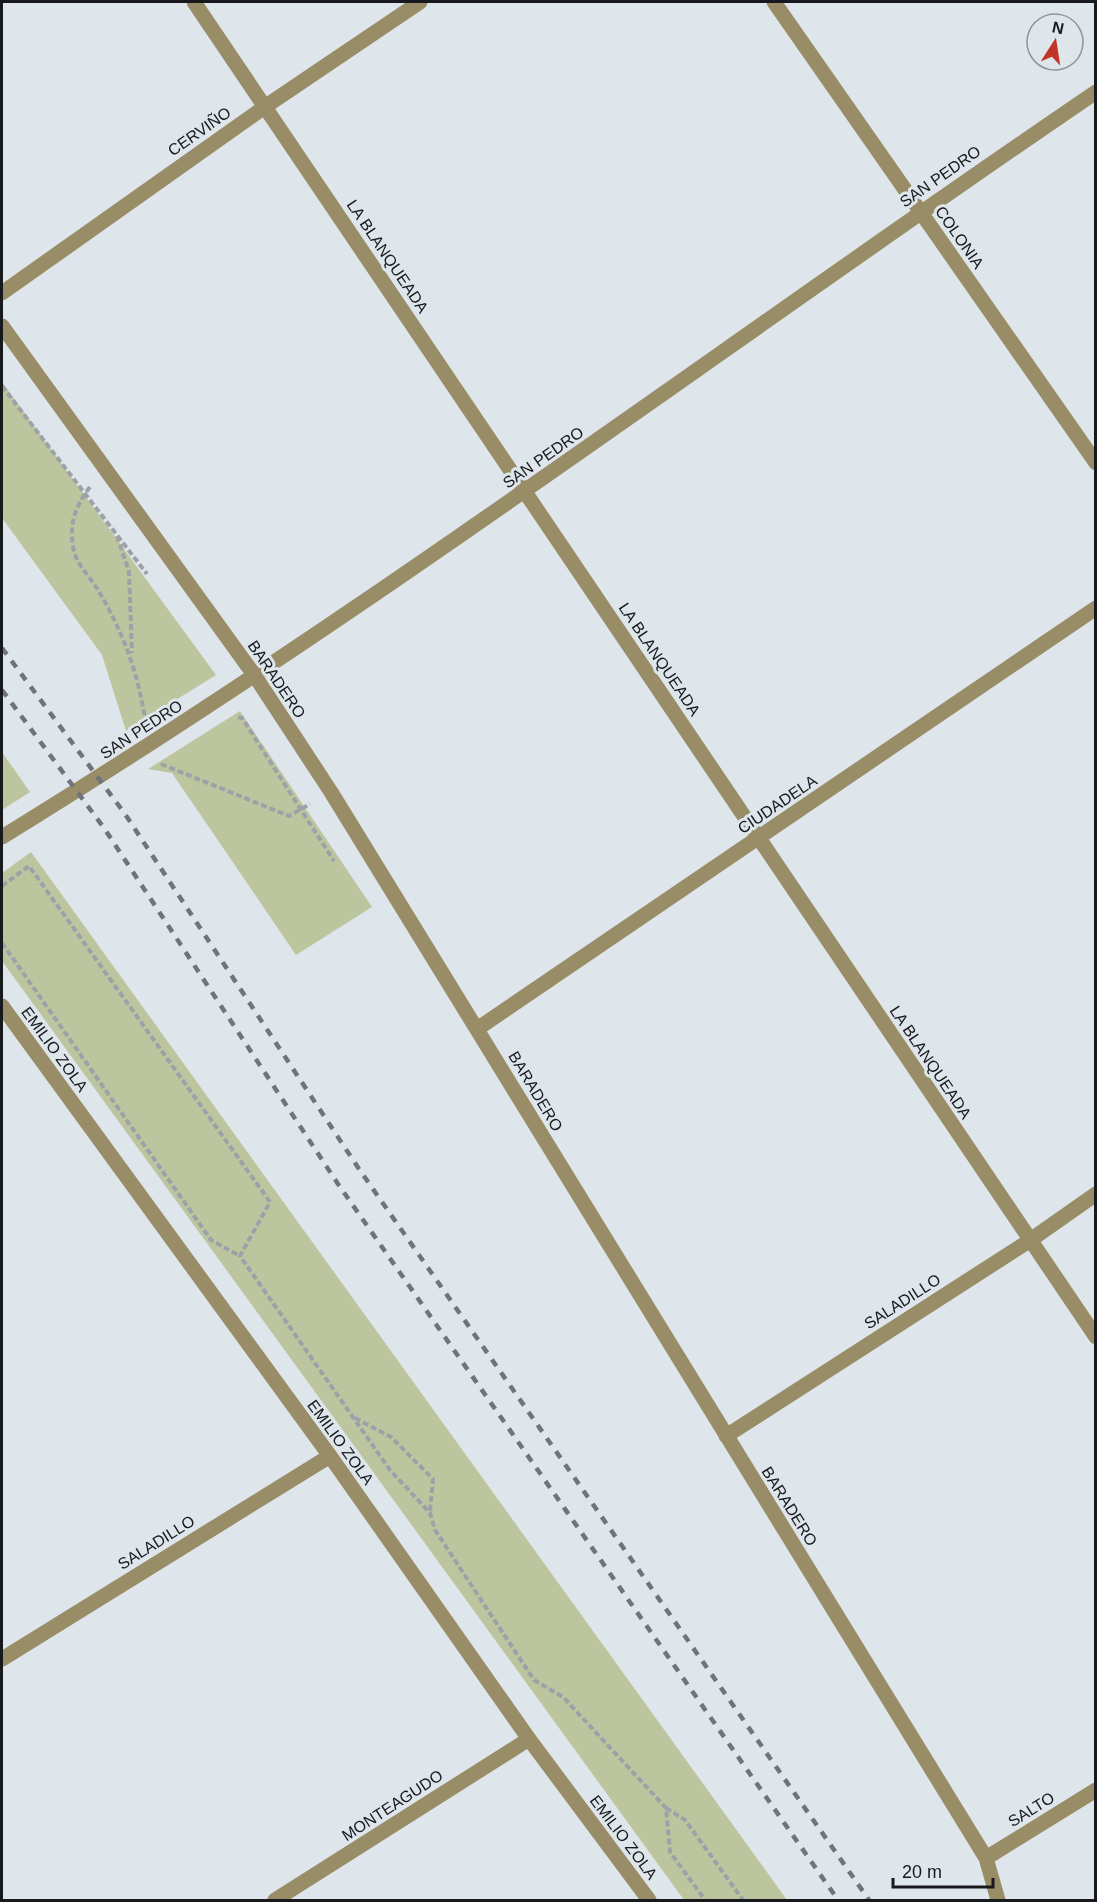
<svg xmlns="http://www.w3.org/2000/svg" width="1097" height="1902" font-family="Arial,sans-serif">
  <style>
    .green { fill: #bdc59f }
    .lines { fill: none; stroke-linecap: round; stroke-linejoin: round }
    .path { stroke: #9ca2a7; stroke-width: 4; stroke-dasharray: 6 3; stroke-linecap: butt }
    .street { stroke: #998d67; stroke-width: 15 }
    .rail { stroke: #6f7478; stroke-width: 4.5; stroke-dasharray: 8 8; stroke-linecap: butt }
    .labels { text-anchor: middle; stroke-width: 6; stroke-linejoin: round; paint-order: stroke }
    .street-label { font-size: 16px; fill: #17191c; stroke: #dee6ec }
  </style>
  <rect width="100%" height="100%" fill="#dee6ec"/>
  <!-- green -->
  <path class="green" d="M 2,382 L 216,675 L 126,731 L 102,655 L 2,518 Z
    M 240,711 L 372,907 L 296,955 L 172,773 L 148,769 Z
    M 2,752 L 30,792 L 2,810 Z
    M 31,852 L 787,1900 L 684,1900 L 2,961 L 2,873 Z"/>
  <g class="lines">
    <!-- path -->
    <path class="path" d="M 2,386 L 147,574
      M 90,487 C 75,506 68,526 74,551 C 77,565 91,578 98,590 C 122,630 138,672 145,719
      M 117,536 L 129,572 L 132,653
      M 238,717 L 242,718 L 334,861
      M 161,764 L 289,816 L 310,804
      M 2,886 L 29,866 L 270,1202 L 240,1256 L 390,1470 L 430,1513 L 435,1530 L 534,1680 L 563,1697 L 666,1808 L 670,1852 L 705,1900
      M 2,943 L 211,1240 L 240,1256
      M 355,1418 L 391,1437 L 433,1479 L 430,1512
      M 666,1808 L 685,1820 L 743,1900"/>
    <!-- street -->
    <path class="street" d="M 194,2 L 1096,1337
      M 774,2 L 1096,463
      M 2,293 L 266,106 L 420,2
      M 2,326 L 255,676 L 331,792 L 986,1858 L 998,1900
      M 2,837 C 378,606 731,340 1096,92
      M 2,1006 L 330,1456 L 529,1739 L 649,1900
      M 477,1029 L 1096,608
      M 726,1436 L 1029,1241 L 1096,1194
      M 2,1659 L 330,1456
      M 986,1858 L 1096,1790
      M 275,1900 L 529,1739"/>
    <!-- rail -->
    <path class="rail" d="M 2,648 L 125,814 L 359,1169 L 869,1900
      M 2,690 L 104,828 L 338,1184 L 838,1900"/>
  </g>
  <g class="labels">
    <!-- street labels -->
    <g class="street-label">
      <text transform="translate(199 131) rotate(-35)" y="6">CERVIÑO</text>
      <text transform="translate(940 176) rotate(-35)" y="6">SAN PEDRO</text>
      <text transform="translate(960 237) rotate(55)" y="6">COLONIA</text>
      <text transform="translate(388 256) rotate(56)" y="6">LA BLANQUEADA</text>
      <text transform="translate(543 457) rotate(-35)" y="6">SAN PEDRO</text>
      <text transform="translate(660 659) rotate(56)" y="6">LA BLANQUEADA</text>
      <text transform="translate(277 679) rotate(56)" y="6">BARADERO</text>
      <text transform="translate(141 729) rotate(-33)" y="6">SAN PEDRO</text>
      <text transform="translate(777 804) rotate(-34)" y="6">CIUDADELA</text>
      <text transform="translate(55 1049) rotate(54)" y="6">EMILIO ZOLA</text>
      <text transform="translate(931 1062) rotate(56)" y="6">LA BLANQUEADA</text>
      <text transform="translate(536 1091) rotate(59)" y="6">BARADERO</text>
      <text transform="translate(902 1301) rotate(-33)" y="6">SALADILLO</text>
      <text transform="translate(341 1442) rotate(54)" y="6">EMILIO ZOLA</text>
      <text transform="translate(790 1506) rotate(58)" y="6">BARADERO</text>
      <text transform="translate(156 1542) rotate(-32)" y="6">SALADILLO</text>
      <text transform="translate(392 1805) rotate(-33)" y="6">MONTEAGUDO</text>
      <text transform="translate(1031 1809) rotate(-32)" y="6">SALTO</text>
      <text transform="translate(624 1837) rotate(53)" y="6">EMILIO ZOLA</text>
    </g>
  </g>
  <!-- border -->
  <rect width="1097" height="1902" fill="none" stroke="#17191c" stroke-width="6"/>
  <!-- north arrow -->
  <g transform="translate(1055 42) rotate(12)"><circle r="28" fill="#dee6ec" stroke="#8e9499" stroke-width="1.5"/>
  <path d="M0-4.5L10 22L0 15L-10 22Z" fill="#c13428"/>
  <text y="-9" font-size="16" font-weight="bold" text-anchor="middle" fill="#17191c">N</text>
  </g>
  <!-- scale -->
  <path d="M893 1878v9h100v-9" fill="none" stroke="#17191c" stroke-width="3"/>
  <text x="902" y="1878" font-size="18" fill="#17191c" stroke="#dee6ec" stroke-width="4.5" paint-order="stroke">20 m</text>
</svg>
